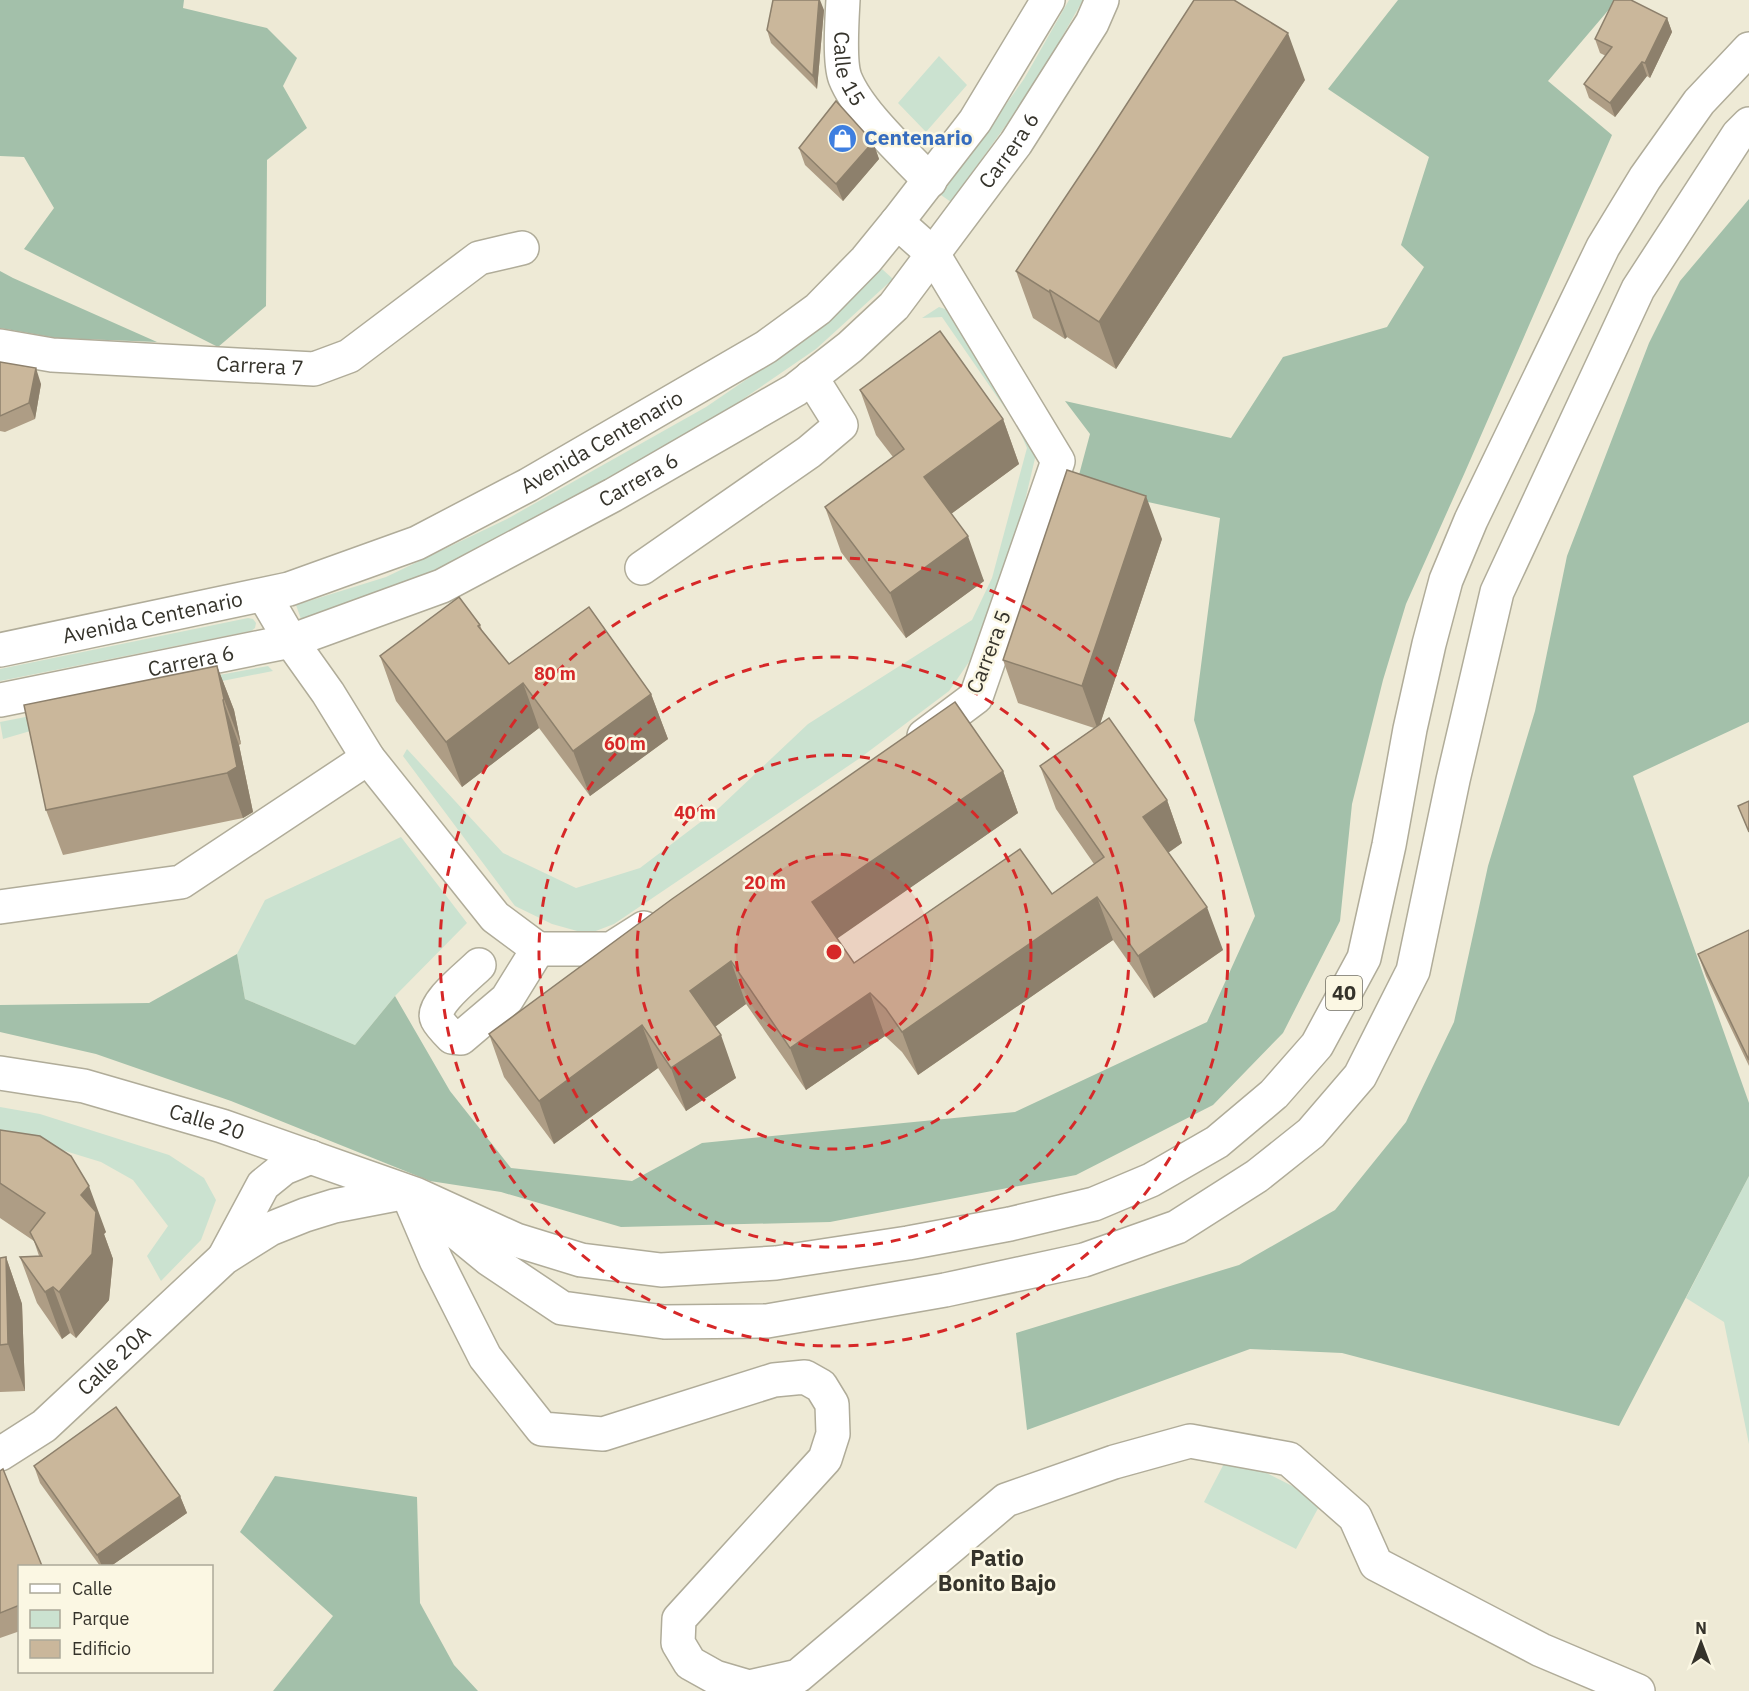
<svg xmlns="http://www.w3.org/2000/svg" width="1749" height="1691" font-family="'IBM Plex Sans',sans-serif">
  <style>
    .green { fill: #cbe2d0 }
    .forest { fill: #a3c0aa }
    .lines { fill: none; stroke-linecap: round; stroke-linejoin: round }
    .minor-casing { stroke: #b0ac99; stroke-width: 36 }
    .major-casing { stroke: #b0ac99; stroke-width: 36 }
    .minor { stroke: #fff; stroke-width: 33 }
    .major { stroke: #fff; stroke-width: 33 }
    .wall { fill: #ae9d85 }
    .shaded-wall { fill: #8d806c }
    .building { fill: #cab79b; stroke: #8d806c; stroke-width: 1.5 }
    .ring { fill: none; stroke: #d62828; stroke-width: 3; stroke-dasharray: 10 8 }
    .labels { text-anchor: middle; stroke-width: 5; stroke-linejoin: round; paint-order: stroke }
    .shield { fill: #fbf7e3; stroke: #706e62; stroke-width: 1.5 }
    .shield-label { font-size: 20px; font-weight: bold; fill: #35332b }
    .street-label { font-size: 21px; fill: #35332b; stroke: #fbf7e3 }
    .shop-label { font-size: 21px; font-weight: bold; fill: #366cbe; stroke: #fbf7e3; text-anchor: start }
    .neighbourhood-label { font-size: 22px; font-weight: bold; fill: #35332b; stroke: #fbf7e3 }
    .centre { fill: #d62828; stroke: #fbf7e3; stroke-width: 3 }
    .ring-label { font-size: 18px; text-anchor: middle; font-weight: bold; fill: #d62828; stroke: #fbf7e3; stroke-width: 5; stroke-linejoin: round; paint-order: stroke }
  </style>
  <rect width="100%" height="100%" fill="#eeead6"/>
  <!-- green -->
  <path class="green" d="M 1069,0 L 1083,0 L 1034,86 L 951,202 L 941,195 L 1024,79 Z
    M 939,56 L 967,85 L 926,132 L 898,103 Z
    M 882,269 L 893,279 L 816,349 L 714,419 L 514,533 L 391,590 L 301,619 L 296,605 L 386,577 L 507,519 L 706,407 L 807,338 Z
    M 939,307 L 951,311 L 1036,454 L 1002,599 L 982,643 L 949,691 L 860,758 L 614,924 L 588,934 L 552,924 L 515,906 L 403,756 L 407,749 L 503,853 L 576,888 L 640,868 L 719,808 L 808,724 L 972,620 L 992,578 L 1027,448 L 1018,427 L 942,317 L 922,318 Z
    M 248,618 L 253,619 L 256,623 L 255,628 L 251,631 L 0,681 L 0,669 Z
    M 268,666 L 273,671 L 142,697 L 137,690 Z
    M 107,701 L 133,701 L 3,739 L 0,722 Z
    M 401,837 L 467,923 L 395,996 L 355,1045 L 245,999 L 237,954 L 265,900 Z
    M 0,1107 L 40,1114 L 169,1155 L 204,1178 L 216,1200 L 201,1240 L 161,1281 L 147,1256 L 168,1226 L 133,1180 L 101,1162 L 0,1131 Z
    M 1749,1176 L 1749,1444 L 1724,1322 L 1686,1298 Z
    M 1229,1454 L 1322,1501 L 1296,1549 L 1204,1502 Z"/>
  <!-- forest -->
  <path class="forest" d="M 0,0 L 184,0 L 183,8 L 267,28 L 297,58 L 283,86 L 307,128 L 267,160 L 266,306 L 218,347 L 24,249 L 54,208 L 24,157 L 0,156 Z
    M 1398,0 L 1617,0 L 1548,81 L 1612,135 L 1465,472 L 1406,604 L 1383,680 L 1352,804 L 1340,921 L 1283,1033 L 1213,1105 L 1076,1175 L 830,1222 L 621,1227 L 501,1192 L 430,1181 L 231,1101 L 96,1054 L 0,1032 L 0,1005 L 149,1003 L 237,954 L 245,999 L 355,1045 L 395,996 L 450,1091 L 511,1168 L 632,1181 L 702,1143 L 1015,1112 L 1207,1022 L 1255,916 L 1194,720 L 1220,518 L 1076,486 L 1090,434 L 1065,401 L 1231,438 L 1283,357 L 1387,327 L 1424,267 L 1401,245 L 1429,157 L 1328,89 Z
    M 1749,199 L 1749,722 L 1633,776 L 1749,1103 L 1749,1176 L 1619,1426 L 1342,1353 L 1250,1349 L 1027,1430 L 1016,1333 L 1239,1265 L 1335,1210 L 1406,1122 L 1454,1022 L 1488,866 L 1535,711 L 1567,556 L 1649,343 L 1680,281 Z
    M 0,271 L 13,278 L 157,342 L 57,338 L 0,328 Z
    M 275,1476 L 417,1497 L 420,1603 L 454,1665 L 478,1691 L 273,1691 L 333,1616 L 240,1532 Z"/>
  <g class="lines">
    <defs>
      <g id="minor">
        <path id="s1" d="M 843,0 C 842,18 839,62 845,78 C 859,113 904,153 930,181"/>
        <path d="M 897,222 L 933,254 L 1058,461 L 976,697 L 924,736"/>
        <path id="s2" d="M 0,346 L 52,355 L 314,369 L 349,356 L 479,258 L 522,248"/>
        <path d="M 642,568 L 809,452 L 841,425 L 811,377"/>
        <path d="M 264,595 L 291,641 L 328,693 L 368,758 L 495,917 L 538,949"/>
        <path d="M 0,907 L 181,882 L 368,758"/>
        <path d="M 538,949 L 611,949 L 644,928"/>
        <path d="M 479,965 C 469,975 430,1005 437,1019 C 440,1025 447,1032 452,1037 L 461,1038 L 507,999 L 538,949"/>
        <path d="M 407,1192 L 436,1260 L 485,1357 L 542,1429 L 603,1434 L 774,1380 L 805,1377 L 821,1386 L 832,1404 L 833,1434 L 825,1459 L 679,1619 L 678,1643 L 690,1663 L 715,1677 L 749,1687 L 798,1676 L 1006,1500 L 1114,1462 L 1190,1441 L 1289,1459 L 1355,1517 L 1376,1564 L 1541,1650 L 1638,1691"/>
      </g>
      <g id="major">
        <path id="s3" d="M 0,650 L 289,589 L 417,543 L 528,485 L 766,347 L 818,309 L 866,260 L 897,222 L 975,121 L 1048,0"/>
        <path id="s4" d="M 0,700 L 291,641 L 442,586 L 613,495 L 795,390 L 850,347 L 894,306 L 1016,143 L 1092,23 L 1102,0"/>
        <path id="s5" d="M 0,1073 L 84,1086 L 222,1126 L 415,1194 L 516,1240 L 581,1260 L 661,1270 L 776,1263 L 908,1243 L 1010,1224 L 1094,1204 L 1151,1180 L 1217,1142 L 1274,1094 L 1317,1045 L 1364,958 L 1389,845 L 1410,729 L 1429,644 L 1446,580 L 1471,520 L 1603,247 L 1645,178 L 1699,102 L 1749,49"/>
        <path d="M 439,1218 L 489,1259 L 562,1308 L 664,1322 L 767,1321 L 945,1290 L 1084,1260 L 1177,1227 L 1257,1176 L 1311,1133 L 1360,1076 L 1413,971 L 1453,780 L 1497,592 L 1638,289 L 1738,135 L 1749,124"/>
        <path d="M 225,1256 L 263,1185 L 284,1168 L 311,1157"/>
        <path id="s6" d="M 0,1454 L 44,1426 L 224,1258 L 270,1229 L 305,1215 L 334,1206 L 407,1192"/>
      </g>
    </defs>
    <!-- minor casing -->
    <use href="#minor" class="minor-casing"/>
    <!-- major casing -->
    <use href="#major" class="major-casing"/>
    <!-- minor -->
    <use href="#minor" class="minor"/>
    <!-- major -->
    <use href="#major" class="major"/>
  </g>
  <!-- wall -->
  <path class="wall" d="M 824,10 L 817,89 L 771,43 L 767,30 Z
    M 1667,18 L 1672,32 L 1650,78 L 1647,76 L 1615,117 L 1589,98 L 1584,84 L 1606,56 L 1600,53 L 1595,39 Z
    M 1305,80 L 1116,369 L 1067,337 L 1065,339 L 1033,318 L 1016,271 Z
    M 873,142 L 879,159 L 843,201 L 805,165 L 799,148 Z
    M 0,362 L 41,384 L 35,419 L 5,432 L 0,431 Z
    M 860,390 L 1003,419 L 1019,464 L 951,514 L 984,581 L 906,638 L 841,552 L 825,507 L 893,457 L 876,435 Z
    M 1162,539 L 1100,724 L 1167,800 L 1182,843 L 1168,853 L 1223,950 L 1154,998 L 1113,940 L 918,1075 L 902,1052 L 885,1036 L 806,1090 L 746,1004 L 715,1027 L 736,1078 L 686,1111 L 658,1068 L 554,1144 L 504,1077 L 489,1034 L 1003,771 L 1018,813 L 837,938 L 854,963 L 1052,894 L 1094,864 L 1056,809 L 1040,766 L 1094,728 L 1018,703 L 1003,660 Z
    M 480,625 L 482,630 L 509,664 L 651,694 L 668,739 L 590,796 L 539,728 L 462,787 L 396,701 L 380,656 Z
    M 217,666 L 234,710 L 241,744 L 239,745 L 253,812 L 243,818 L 63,855 L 46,810 Z
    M 1749,930 L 1749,1066 L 1706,976 L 1698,954 Z
    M 0,1130 L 106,1232 L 104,1234 L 113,1259 L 109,1300 L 76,1338 L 70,1333 L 62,1339 L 37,1303 L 20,1257 L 39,1256 L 34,1241 L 0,1218 Z
    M 6,1257 L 22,1304 L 25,1391 L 0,1392 L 0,1258 Z
    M 34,1466 L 180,1496 L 187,1513 L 111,1566 L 100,1566 L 40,1483 Z
    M 0,1471 L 20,1566 L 20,1631 L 0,1638 Z"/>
  <!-- shaded-wall -->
  <path class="shaded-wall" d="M 819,0 L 820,0 L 824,10 L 817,89 L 813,76 Z
    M 1667,18 L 1672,32 L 1650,78 L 1645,63 Z
    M 1288,33 L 1305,80 L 1116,369 L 1099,322 Z
    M 1642,62 L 1647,76 L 1615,117 L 1610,103 Z
    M 873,142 L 879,159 L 843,201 L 836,184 Z
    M 1050,290 L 1067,337 L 1065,339 L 1049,292 Z
    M 36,368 L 41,384 L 35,419 L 29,403 Z
    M 1003,419 L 1019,464 L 940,522 L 924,477 Z
    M 1146,496 L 1162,539 L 1098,730 L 1082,686 Z
    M 968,536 L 984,581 L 906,638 L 890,593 Z
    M 217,666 L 234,710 L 241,744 L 224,699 Z
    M 523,683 L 539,728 L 462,787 L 446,742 Z
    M 651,694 L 668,739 L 590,796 L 573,751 Z
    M 223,700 L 239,745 L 253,812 L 243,818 L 227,773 Z
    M 1003,771 L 1018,813 L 828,945 L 812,902 Z
    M 1167,800 L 1182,843 L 1159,859 L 1143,817 Z
    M 1097,897 L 1113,940 L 918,1075 L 902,1032 Z
    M 1207,907 L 1223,950 L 1154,998 L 1138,956 Z
    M 731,961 L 746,1004 L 705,1034 L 690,991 Z
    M 870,993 L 885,1036 L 806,1090 L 790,1048 Z
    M 642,1025 L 658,1068 L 554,1144 L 539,1101 Z
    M 721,1035 L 736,1078 L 686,1111 L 671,1068 Z
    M 89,1186 L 106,1232 L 104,1234 L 113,1259 L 109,1300 L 76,1338 L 59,1292 L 81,1195 Z
    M 6,1257 L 22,1304 L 25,1391 L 8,1344 Z
    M 53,1287 L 70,1333 L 62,1339 L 45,1292 Z
    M 180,1496 L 187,1513 L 111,1566 L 102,1566 L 97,1555 Z"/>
  <!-- building -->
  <path class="building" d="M 773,0 L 819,0 L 813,76 L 767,30 Z
    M 1194,0 L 1234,0 L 1288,33 L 1099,322 L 1050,290 L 1049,292 L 1016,271 L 1097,150 Z
    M 1614,0 L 1631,0 L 1667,18 L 1645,63 L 1642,62 L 1610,103 L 1584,84 L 1612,47 L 1595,39 Z
    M 836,101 L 873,142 L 836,184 L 799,148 Z
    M 940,331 L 1003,419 L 924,477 L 968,536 L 890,593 L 825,507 L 904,449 L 860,390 Z
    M 0,362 L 36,368 L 29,403 L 0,416 Z
    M 1067,470 L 1146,496 L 1082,686 L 1003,660 Z
    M 459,597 L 480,625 L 478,626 L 509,664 L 589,607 L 651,694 L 573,751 L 523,683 L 446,742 L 380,656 Z
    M 217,666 L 224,699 L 223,700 L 237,767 L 227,773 L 46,810 L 24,705 Z
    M 955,702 L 1003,771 L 812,902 L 854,963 L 1020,849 L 1052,894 L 1104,857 L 1040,766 L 1109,718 L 1167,800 L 1143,817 L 1207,907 L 1138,956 L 1097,897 L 902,1032 L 886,1009 L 870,993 L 790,1048 L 731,961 L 690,991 L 721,1035 L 671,1068 L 642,1025 L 539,1101 L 489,1034 L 672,899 Z
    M 1749,801 L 1749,832 L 1738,806 Z
    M 1749,930 L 1749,1060 L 1698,954 Z
    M 0,1130 L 40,1136 L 71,1156 L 89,1186 L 81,1195 L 96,1212 L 92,1254 L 59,1292 L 53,1287 L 45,1292 L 20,1257 L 42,1256 L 30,1232 L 45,1213 L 0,1183 Z
    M 6,1257 L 8,1344 L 0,1345 L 0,1258 Z
    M 116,1407 L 180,1496 L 97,1555 L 34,1466 Z
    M 3,1469 L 42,1566 L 20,1566 L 20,1605 L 0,1613 L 0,1471 Z"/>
  <!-- distance rings -->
  <circle cx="834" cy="952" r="98" fill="#d62828" fill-opacity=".12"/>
  <g class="ring">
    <circle cx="834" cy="952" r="98"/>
    <circle cx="834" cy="952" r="197"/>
    <circle cx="834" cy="952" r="295"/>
    <circle cx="834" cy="952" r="394"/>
  </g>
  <!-- icons -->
  <defs>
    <symbol id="shop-disc" viewBox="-11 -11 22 22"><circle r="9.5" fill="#3f7fe0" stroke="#fbf7e3"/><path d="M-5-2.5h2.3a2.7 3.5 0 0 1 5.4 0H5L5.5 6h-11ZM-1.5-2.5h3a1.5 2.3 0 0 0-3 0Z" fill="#fff"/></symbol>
  </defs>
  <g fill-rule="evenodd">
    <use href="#shop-disc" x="826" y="122" width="33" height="33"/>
  </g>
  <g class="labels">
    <!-- shield labels -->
    <rect class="shield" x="1326" y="976" width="36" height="34" rx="4.5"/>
    <g class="shield-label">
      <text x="1344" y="1000">40</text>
    </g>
    <!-- street labels -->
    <g class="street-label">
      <text dy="7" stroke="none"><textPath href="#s1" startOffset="70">Calle 15</textPath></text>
      <text dy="7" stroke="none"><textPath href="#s4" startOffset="1185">Carrera 6</textPath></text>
      <text dy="7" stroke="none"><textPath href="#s2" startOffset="261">Carrera 7</textPath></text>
      <text dy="7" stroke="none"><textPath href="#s3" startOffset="642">Avenida Centenario</textPath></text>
      <text dy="7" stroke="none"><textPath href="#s4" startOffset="681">Carrera 6</textPath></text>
      <text dy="7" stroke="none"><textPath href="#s3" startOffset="156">Avenida Centenario</textPath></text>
      <text transform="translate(989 652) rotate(-69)" y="7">Carrera 5</text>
      <text dy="7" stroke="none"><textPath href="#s4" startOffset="195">Carrera 6</textPath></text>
      <text dy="7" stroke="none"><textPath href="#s5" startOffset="213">Calle 20</textPath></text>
      <text dy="7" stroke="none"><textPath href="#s6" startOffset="148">Calle 20A</textPath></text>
    </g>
    <!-- shop labels -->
    <g class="shop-label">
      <text x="864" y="145">Centenario</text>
    </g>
    <!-- neighbourhood labels -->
    <g class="neighbourhood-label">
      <text x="997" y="1566">Patio<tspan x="997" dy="25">Bonito Bajo</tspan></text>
    </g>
  </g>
  <circle cx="834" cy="952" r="9" class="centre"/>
  <g class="ring-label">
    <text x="555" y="680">80 m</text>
    <text x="625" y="750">60 m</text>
    <text x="695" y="819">40 m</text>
    <text x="765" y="889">20 m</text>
  </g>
  <!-- legend -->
  <rect x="18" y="1565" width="195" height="108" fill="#fbf7e3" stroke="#aca999" stroke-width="1.5"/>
  <rect x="30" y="1584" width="30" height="9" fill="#ffffff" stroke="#aca999" stroke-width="1.5"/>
  <text x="72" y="1595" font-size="18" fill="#35332b">Calle</text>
  <rect x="30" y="1610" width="30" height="18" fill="#cbe2d0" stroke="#aca999" stroke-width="1.5"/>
  <text x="72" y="1625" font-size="18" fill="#35332b">Parque</text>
  <rect x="30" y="1640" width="30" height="18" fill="#cab79b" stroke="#aca999" stroke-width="1.5"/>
  <text x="72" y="1655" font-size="18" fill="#35332b">Edificio</text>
  <!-- north arrow -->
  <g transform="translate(1701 1643)" stroke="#fbf7e3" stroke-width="4.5" paint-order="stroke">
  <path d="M0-4.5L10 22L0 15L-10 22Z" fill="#35332b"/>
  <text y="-9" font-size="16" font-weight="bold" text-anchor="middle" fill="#35332b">N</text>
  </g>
</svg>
